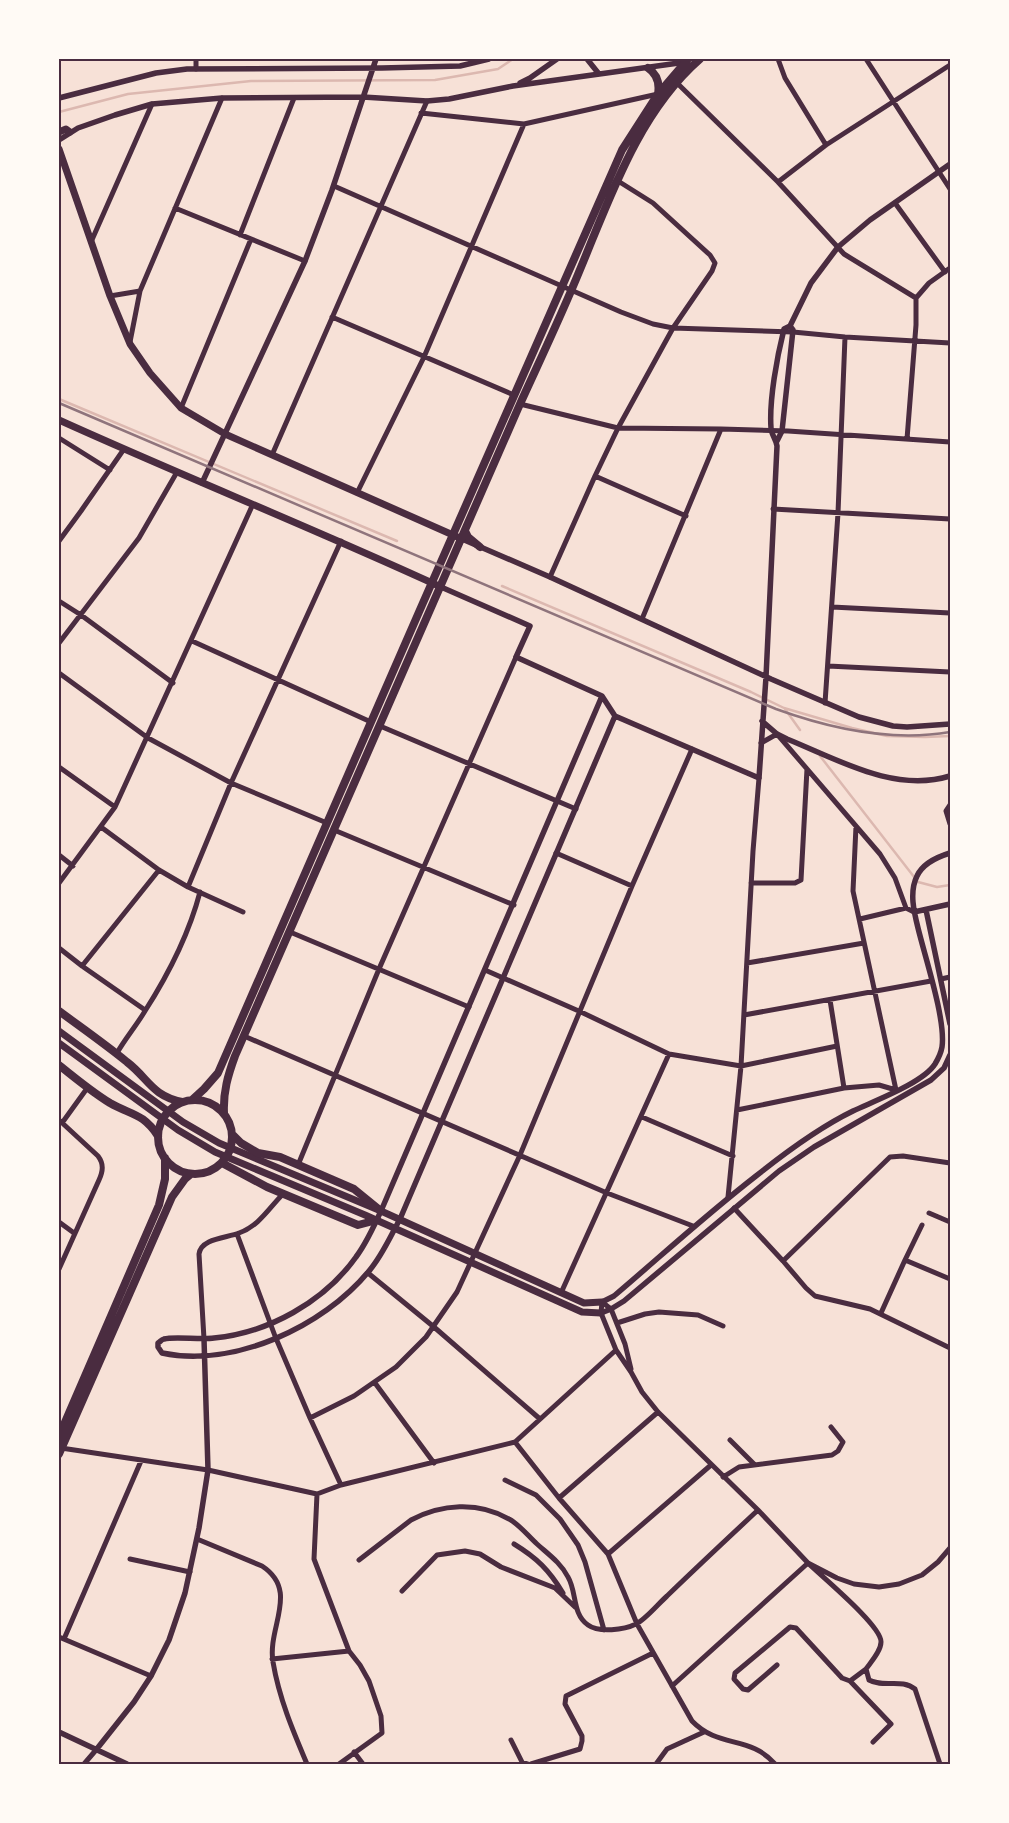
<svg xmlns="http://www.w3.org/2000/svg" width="1009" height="1823" font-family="Georgia,serif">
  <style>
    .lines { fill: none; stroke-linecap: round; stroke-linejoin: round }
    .stream { stroke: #dcb8b0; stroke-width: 2.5 }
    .minor { stroke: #4a2c40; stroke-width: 5 }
    .tertiary { stroke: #4a2c40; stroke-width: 5.5 }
    .secondary { stroke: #4a2c40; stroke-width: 7 }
    .primary { stroke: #4a2c40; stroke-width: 8 }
    .rail { stroke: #8f747c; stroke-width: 2.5 }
    .neatline { fill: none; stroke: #4a2c40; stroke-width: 2 }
  </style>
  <rect width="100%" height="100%" fill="#f7e1d7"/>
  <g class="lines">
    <!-- stream -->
    <path class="stream" d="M 59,112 L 128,94 L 251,81 L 435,80 L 498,69 L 513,59
      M 59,399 L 397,541
      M 502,586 L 751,692 L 784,708 L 852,728 L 887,736 L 925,737 L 950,736
      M 785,709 L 800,730
      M 820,756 L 918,882 L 937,887 L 950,885"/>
    <!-- minor -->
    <path class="minor" d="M 196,59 L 196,69
      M 778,59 L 785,78 L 826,145
      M 866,59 L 950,189
      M 676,82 L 778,182 L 844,254 L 916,298
      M 421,113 L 524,124 L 658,94
      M 778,182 L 826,145 L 950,65
      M 334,186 L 621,312 L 653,324 L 673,328 L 793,332 L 845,337 L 950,343
      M 895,203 L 945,272
      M 175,208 L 305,261
      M 240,235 L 294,98
      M 91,242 L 152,104
      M 110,296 L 140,291
      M 332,317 L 514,395
      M 130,342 L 140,291 L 222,98
      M 520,404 L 618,428 L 721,429 L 788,431 L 950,442
      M 181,408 L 251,239
      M 59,438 L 110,470
      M 907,439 L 916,325 L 916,298 L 929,283 L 950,268
      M 272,455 L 427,101
      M 595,476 L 686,516
      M 357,493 L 424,357 L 524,124
      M 773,509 L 950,519
      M 59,541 L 81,511 L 124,449
      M 550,577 L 595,476 L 618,428 L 673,328 L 712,271 L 715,263 L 710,255 L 653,203 L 618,181
      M 59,601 L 81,615 L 173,683
      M 832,607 L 950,613
      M 642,619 L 721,429
      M 192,641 L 371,722
      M 59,643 L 139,538 L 177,472
      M 828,666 L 950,672
      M 59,673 L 148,738 L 231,783 L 327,823
      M 825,703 L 838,513 L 845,337
      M 380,726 L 576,809
      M 761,743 L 777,734 L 880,854 L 895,878 L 906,908 L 914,912
      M 59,767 L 115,807
      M 950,805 L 946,811 L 950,824
      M 856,826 L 853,891 L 896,1090
      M 101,827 L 159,870 L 188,887 L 243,912
      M 334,830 L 514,905
      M 556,853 L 632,886
      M 59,855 L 73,866
      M 59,883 L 115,807 L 253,504
      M 751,883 L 795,883 L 801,880 L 807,769
      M 188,887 L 231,783 L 341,541
      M 860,919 L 906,908
      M 290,932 L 469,1007
      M 59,948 L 82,966 L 145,1010
      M 747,963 L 864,943
      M 82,966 L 159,870
      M 485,970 L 581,1012 L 669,1054 L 741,1066 L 837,1046
      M 941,979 L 950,977
      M 830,1000 L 844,1088
      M 744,1015 L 931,981
      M 244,1036 L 607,1193 L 693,1226
      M 117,1053 C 125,1039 136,1026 145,1011 C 168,975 189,934 200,892
      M 737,1110 L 844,1088 L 879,1085 L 896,1090
      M 642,1117 L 733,1156
      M 59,1120 L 98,1156 C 104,1164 103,1171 99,1180 L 59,1269
      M 62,1123 L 88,1087
      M 298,1165 L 379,969 L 516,657
      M 728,1197 L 741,1066 L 753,851 L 759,778
      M 734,1208 L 783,1261 L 806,1288 L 815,1296 L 870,1309 L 950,1348
      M 929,1213 L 950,1222
      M 59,1222 L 74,1233
      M 237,1234 L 275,1336 L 310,1418 L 341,1485
      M 905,1260 L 922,1225
      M 783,1261 L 890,1157 L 903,1156 L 950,1163
      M 368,1273 L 434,1327 L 540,1419
      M 561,1293 L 669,1054
      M 602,1302 L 601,1313 L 616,1350 L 631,1372 L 642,1392 L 658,1412 L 758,1510 L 808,1563 L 837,1578 L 854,1584 L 879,1587 L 899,1584 L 922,1575 L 938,1562 L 950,1548
      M 602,1302 L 611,1309 L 625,1344 L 631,1369
      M 881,1313 L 905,1260 L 950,1279
      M 617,1323 L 645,1314 L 659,1312 L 698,1315 L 723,1326
      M 204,1339 L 199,1254 C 201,1238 227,1238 239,1233 C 259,1226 269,1208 283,1194
      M 375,1383 L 434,1463
      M 310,1418 L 354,1396 L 396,1367 L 426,1337 L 457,1292 L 520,1155 L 632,886 L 692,749
      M 730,1440 L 754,1464
      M 515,1442 L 559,1498 L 608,1554 L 637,1624 L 692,1721 C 719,1749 750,1735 775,1764
      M 61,1448 L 208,1470 L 317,1494
      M 723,1477 L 739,1467 L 832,1455 L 838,1451 L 843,1442 L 831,1427
      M 505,1480 L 536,1495 L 560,1519 L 578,1545 L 585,1562 L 604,1630
      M 317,1494 L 341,1485 L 515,1442 L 616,1350
      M 317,1494 L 314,1559 L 349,1651 L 360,1665 L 369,1681 L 381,1716 L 382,1733 L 339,1764
      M 559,1498 L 658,1412
      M 197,1539 L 262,1566 C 300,1591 267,1627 273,1662 C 279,1698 293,1731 307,1764
      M 514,1544 C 537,1558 549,1570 563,1593
      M 608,1554 L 711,1465
      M 130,1559 L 190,1572
      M 359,1560 L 411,1520 C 441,1504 478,1501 509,1519 C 520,1525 528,1536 537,1544 C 548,1554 561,1563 568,1577 C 577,1592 572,1614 588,1625 C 599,1633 624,1630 636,1624 C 645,1620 659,1603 667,1596 C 697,1567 728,1538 758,1510
      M 402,1591 L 437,1555 L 465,1551 L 480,1554 L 501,1567 L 555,1588 L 575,1607
      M 59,1637 L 151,1676
      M 64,1639 L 141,1461
      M 272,1659 L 349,1651
      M 777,1665 L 748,1690 L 743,1689 L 734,1679 L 735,1673 L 790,1627 L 796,1628 L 842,1678 L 850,1681 L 866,1669
      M 850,1681 L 891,1724 L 873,1742
      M 672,1686 L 808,1563 C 821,1576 882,1626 881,1642 C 881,1651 871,1662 866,1669 L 869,1680 C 883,1688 902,1678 915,1689 L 940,1764
      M 511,1740 L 522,1762 L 528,1764
      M 354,1752 L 363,1764
      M 84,1764 L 96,1750
      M 531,1764 L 580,1749 L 582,1741 L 582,1736 L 565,1704 L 566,1696 L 653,1653
      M 656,1764 L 667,1749 L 704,1732"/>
    <!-- tertiary -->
    <path class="tertiary" d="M 587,59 L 599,74
      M 520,83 L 530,78 L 557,59
      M 59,98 L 156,73 L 187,69 L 382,68 L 460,66 L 489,59
      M 59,140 L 78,128 L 115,115 L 152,104 L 222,98 L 363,97 L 427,101 L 449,99 L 513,86 L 686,62
      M 777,441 L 782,431 L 793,330 L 790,326
      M 202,483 L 305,261 L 332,190 L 376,59
      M 462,539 L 550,577 L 771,679 L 859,717 L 893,726 L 907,727 L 950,724
      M 441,587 L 530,626 L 516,657 L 602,696 L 615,716 L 759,778 L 766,677 L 777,446 C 776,439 771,434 771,428 C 769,400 777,357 784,329 L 790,326 L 811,283 L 838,247 L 870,220 L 950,164
      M 602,696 L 384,1204 C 376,1222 368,1241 356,1257 C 324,1302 268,1333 214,1338 C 201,1340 174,1336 164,1339 C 161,1340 161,1341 158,1343 L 158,1347 L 162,1353 C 234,1368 323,1327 369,1271 C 382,1256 390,1237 400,1219 L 615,716
      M 762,721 L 777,734 L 787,739 C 839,760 894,793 950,776
      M 926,910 L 950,1024
      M 914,912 L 950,904
      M 602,1302 L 614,1296 C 661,1256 707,1214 756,1176 C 786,1152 818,1128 853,1111 C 874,1101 923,1083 935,1064 C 938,1059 941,1053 942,1047 C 946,1020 925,957 918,928 C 914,912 909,892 917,876 C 923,863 937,857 950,853
      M 601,1313 L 611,1309 L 624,1301 L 779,1171 L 814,1147 L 931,1080 L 944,1068 L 950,1055
      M 59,1732 L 127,1764
      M 96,1750 L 134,1702 L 151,1676 L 169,1640 L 185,1593 L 199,1528 L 208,1470 L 204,1339"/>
    <!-- secondary -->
    <path class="secondary" d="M 59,132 L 66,129 L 70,132
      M 59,149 L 110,296 L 130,344 L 150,373 L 181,408 L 225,434 L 462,539
      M 59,420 C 185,477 315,529 441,587
      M 59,1031 L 183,1122 L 219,1143 L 381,1211 L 584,1303 L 602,1302
      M 59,1043 L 178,1130 L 215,1152 L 365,1215 L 582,1312 L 601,1313"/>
    <!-- primary -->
    <path class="primary" d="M 648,68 C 657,74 660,82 658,94
      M 465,531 L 468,537 L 480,547
      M 59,1011 C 82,1028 105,1044 127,1062 C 149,1079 151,1095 182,1102
      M 59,1065 C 75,1078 92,1092 110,1103 C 131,1115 143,1113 158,1136
      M158 1137a37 37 0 1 1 74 0a37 37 0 1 1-74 0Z
      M 192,1100 L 204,1089 L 218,1073 L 419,612 L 622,150 L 658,94 L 688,59
      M 224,1113 C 223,1092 228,1075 235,1056 L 520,404 C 540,360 561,316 579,272 C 610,198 638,113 700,59
      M 233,1135 L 241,1143 L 258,1153 L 280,1157 L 354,1189 L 381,1211
      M 222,1163 L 267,1187 L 358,1225 L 377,1220
      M 59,1436 L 159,1205 L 165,1179 L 165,1158
      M 59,1454 L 172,1197 L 185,1179 L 191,1174"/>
    <!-- rail -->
    <path class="rail" d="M 59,403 L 776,709 C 831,729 892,742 950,732"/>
  </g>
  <!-- border -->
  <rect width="1009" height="1823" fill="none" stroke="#fffaf5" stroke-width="120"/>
  <rect x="60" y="60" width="889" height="1703" class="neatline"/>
</svg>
